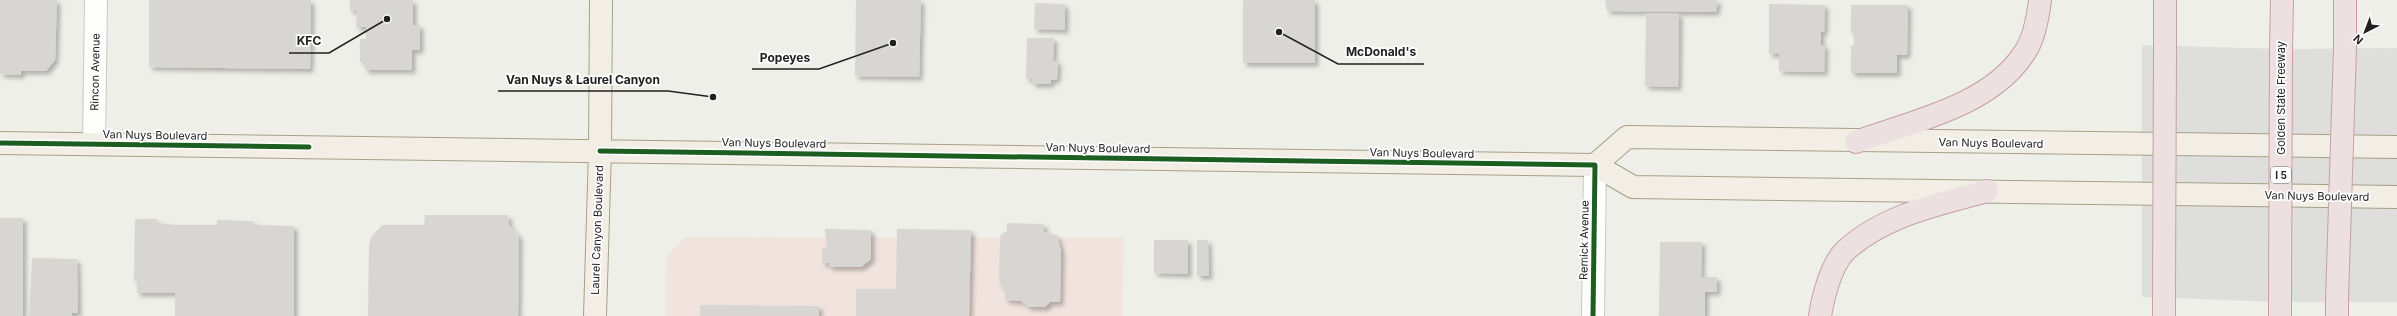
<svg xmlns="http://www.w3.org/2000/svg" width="2397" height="316" font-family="Inter,sans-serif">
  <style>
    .commercial { fill: #f1e3de }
    .pier { fill: #dededc }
    .building { fill: #d7d6d2; filter: url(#shadow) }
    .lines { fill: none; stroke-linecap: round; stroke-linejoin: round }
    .minor-casing { stroke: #c8c8c6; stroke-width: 24 }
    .major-casing { stroke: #a6a085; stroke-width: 24 }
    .highway-casing { stroke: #c79fa5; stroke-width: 24 }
    .minor { stroke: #fdfdfc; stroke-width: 22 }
    .major { stroke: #f2eee6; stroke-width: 22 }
    .highway { stroke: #ece0e0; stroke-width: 22 }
    .highway-bridge-casing { stroke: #c79fa5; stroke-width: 24; stroke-linecap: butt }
    .highway-bridge { stroke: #ece0e0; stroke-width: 22 }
    .cycleway-casing { stroke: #fff; stroke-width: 8 }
    .cycleway { stroke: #1b5e20; stroke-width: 5 }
    .labels { text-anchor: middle; stroke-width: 3.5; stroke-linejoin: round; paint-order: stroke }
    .shield { fill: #fff; stroke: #646464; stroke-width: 1 }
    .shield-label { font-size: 10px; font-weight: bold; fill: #212121 }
    .street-label { font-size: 11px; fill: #212121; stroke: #fff }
    .leader { fill: none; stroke: #212121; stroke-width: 1.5 }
    .callout-dot { fill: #212121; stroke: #fff; stroke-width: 1.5 }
    .callout-label { font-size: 12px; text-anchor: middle; font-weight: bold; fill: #212121; stroke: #fff; stroke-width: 3.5; stroke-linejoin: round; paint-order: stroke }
  </style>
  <defs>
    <filter id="shadow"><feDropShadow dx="3.5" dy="3.5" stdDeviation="2" flood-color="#0004"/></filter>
  </defs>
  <rect width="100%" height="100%" fill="#efefea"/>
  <!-- commercial -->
  <path class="commercial" d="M 684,237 L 1124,238 L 1122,316 L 665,316 L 666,257 Z"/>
  <!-- pier -->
  <path class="pier" d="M 2142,45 L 2281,49 L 2397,48 L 2397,302 L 2280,302 L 2142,297 Z"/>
  <!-- building -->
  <path class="building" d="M 0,0 L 57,0 L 55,60 L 46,71 L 21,71 L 21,75 L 0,74 Z
    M 149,0 L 311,0 L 310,69 L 149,67 Z
    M 350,0 L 413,0 L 413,25 L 420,25 L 420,50 L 412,50 L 412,70 L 365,70 L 365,62 L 360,62 L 360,39 L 366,39 L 366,27 L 356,27 L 357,11 L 350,11 Z
    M 856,0 L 921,0 L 919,77 L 855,76 Z
    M 1243,0 L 1315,0 L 1315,63 L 1243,63 Z
    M 1605,0 L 1718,0 L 1716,12 L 1607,11 Z
    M 1035,3 L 1065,4 L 1065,30 L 1034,29 Z
    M 1769,4 L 1825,5 L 1824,32 L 1821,31 L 1821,46 L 1825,45 L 1824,72 L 1779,71 L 1779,54 L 1769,54 Z
    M 1851,5 L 1908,5 L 1907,55 L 1897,55 L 1897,73 L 1851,73 L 1851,45 L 1854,45 L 1854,33 L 1851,33 Z
    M 1646,13 L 1679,14 L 1678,87 L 1645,86 Z
    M 1027,38 L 1054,38 L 1053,61 L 1058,61 L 1057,79 L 1051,80 L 1051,84 L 1032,84 L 1032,79 L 1026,79 Z
    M 425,215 L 508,215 L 509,225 L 519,236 L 518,316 L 368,316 L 369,246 L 371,237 L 382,225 L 424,225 Z
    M 0,218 L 23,218 L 23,316 L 0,316 Z
    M 135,219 L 157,219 L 157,223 L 176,225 L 217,225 L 217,220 L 253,221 L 253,225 L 294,226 L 294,316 L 175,316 L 175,293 L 137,293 L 137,281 L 134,281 Z
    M 1007,223 L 1044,224 L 1044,232 L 1049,232 L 1049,235 L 1057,235 L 1061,251 L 1060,302 L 1050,302 L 1045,307 L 1029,307 L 1021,301 L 1005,300 L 1005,288 L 1001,286 L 999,280 L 1000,238 L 1001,234 L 1007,231 Z
    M 825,229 L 871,230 L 871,259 L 861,267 L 829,267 L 829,263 L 822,263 L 822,248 L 827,249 Z
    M 897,229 L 971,230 L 969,316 L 856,316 L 856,289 L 896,289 Z
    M 1154,240 L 1188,240 L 1188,274 L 1154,273 Z
    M 1197,240 L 1208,240 L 1209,276 L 1197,276 Z
    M 1660,242 L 1702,242 L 1701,277 L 1717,277 L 1717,292 L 1705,292 L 1705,316 L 1659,316 Z
    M 32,258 L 77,259 L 78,313 L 72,313 L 72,316 L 29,316 Z
    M 700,305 L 819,306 L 819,316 L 700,316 Z"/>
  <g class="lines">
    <defs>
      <path id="minor" d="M 94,144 L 96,0
        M 1593,316 L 1595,165"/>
      <path id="major" d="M 0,143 L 1595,165 L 1633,187 L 2397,197
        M 1595,165 L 1627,137 L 2397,147
        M 595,316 L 600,151 L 601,0"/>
      <path id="highway" d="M 2345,0 L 2345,48
        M 2165,48 L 2165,0
        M 2281,49 L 2282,0
        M 1856,142 C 1913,121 1991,106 2025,52 C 2034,39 2038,16 2040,0
        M 1820,316 C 1823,297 1831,265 1845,251 C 1884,215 1937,205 1987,191
        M 2164,316 L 2164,298
        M 2280,316 L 2280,302
        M 2337,316 L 2337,300"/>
    </defs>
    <!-- minor casing -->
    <use href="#minor" class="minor-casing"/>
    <!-- major casing -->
    <use href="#major" class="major-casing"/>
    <!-- highway casing -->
    <use href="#highway" class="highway-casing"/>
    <!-- minor -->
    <use href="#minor" class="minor"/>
    <!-- major -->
    <use href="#major" class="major"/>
    <!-- highway -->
    <use href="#highway" class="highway"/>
    <defs>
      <path id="highway-bridge" d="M 2164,298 L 2165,48
        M 2337,300 L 2345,48
        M 2280,302 L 2281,49"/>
    </defs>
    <!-- highway-bridge casing -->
    <use href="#highway-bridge" class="highway-bridge-casing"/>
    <!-- highway-bridge -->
    <use href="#highway-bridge" class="highway-bridge"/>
    <defs>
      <path id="cycleway" d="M 0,143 L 309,147
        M 600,151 L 1595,165 L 1593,316"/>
    </defs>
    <!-- cycleway casing -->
    <use href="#cycleway" class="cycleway-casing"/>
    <!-- cycleway -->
    <use href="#cycleway" class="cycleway"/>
  </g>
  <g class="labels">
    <!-- shield labels -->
    <rect class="shield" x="2271" y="167" width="20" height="16" rx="3"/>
    <g class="shield-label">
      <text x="2281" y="179">I 5</text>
    </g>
    <!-- street labels -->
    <g class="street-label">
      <text transform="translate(95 72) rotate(-89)" y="4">Rincon Avenue</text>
      <text transform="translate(2281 98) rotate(-90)" y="4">Golden State Freeway</text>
      <text transform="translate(155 135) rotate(1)" y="4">Van Nuys Boulevard</text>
      <text transform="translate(774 143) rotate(1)" y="4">Van Nuys Boulevard</text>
      <text transform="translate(1991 143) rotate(1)" y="4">Van Nuys Boulevard</text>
      <text transform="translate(1098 148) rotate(1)" y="4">Van Nuys Boulevard</text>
      <text transform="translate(1422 153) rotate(1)" y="4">Van Nuys Boulevard</text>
      <text transform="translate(2317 196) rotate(1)" y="4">Van Nuys Boulevard</text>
      <text transform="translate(597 230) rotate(-88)" y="4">Laurel Canyon Boulevard</text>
      <text transform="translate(1584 240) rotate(-89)" y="4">Remick Avenue</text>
    </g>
  </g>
  <!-- callouts -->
  <path class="leader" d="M387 19L329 53H289M1279 32L1338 64H1424M893 43L819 69H752M713 97L668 91H498"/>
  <g class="callout-dot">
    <circle cx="387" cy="19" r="4"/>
    <circle cx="1279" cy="32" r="4"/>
    <circle cx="893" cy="43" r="4"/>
    <circle cx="713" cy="97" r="4"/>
  </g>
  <g class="callout-label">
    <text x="309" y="45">KFC</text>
    <text x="1381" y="56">McDonald's</text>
    <text x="785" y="62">Popeyes</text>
    <text x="583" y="84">Van Nuys &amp; Laurel Canyon</text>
  </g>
  <!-- north arrow -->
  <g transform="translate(2365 32) rotate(222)" stroke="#ffffff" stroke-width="3" paint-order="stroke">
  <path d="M0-3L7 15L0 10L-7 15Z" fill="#212121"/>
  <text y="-6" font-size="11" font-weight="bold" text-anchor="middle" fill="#212121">N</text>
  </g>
</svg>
